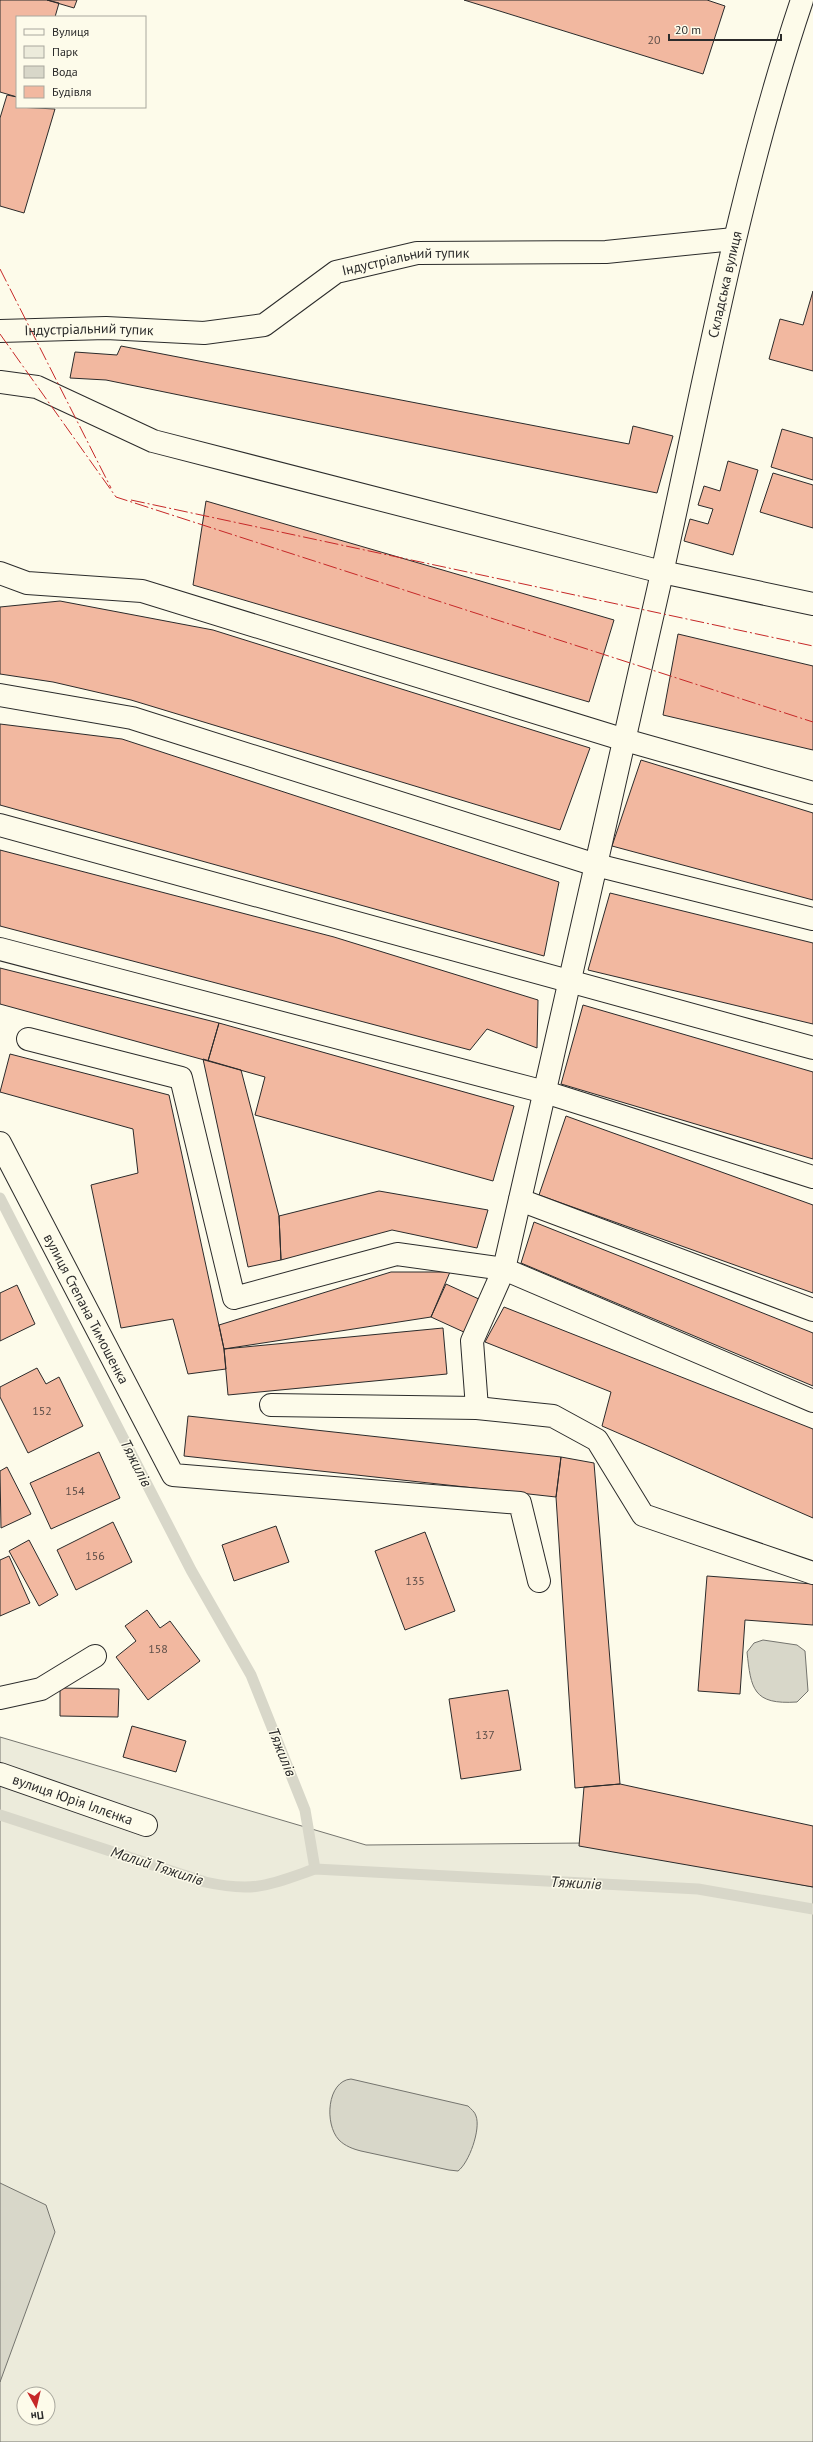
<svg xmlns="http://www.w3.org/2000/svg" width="813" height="2442" font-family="'PT Sans',sans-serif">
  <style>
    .green { fill: #ecebdb; stroke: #74746e; fill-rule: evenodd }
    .water { fill: #d8d7c9; stroke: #74746e }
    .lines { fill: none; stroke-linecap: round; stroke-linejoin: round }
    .stream { stroke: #d8d7c9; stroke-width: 11 }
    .building { fill: #f2b8a0; stroke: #2b2b2b }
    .minor-casing { stroke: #2b2b2b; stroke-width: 24 }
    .minor { stroke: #fdfbea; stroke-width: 22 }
    .power { stroke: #c62828; stroke-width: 1; stroke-dasharray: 14 3 2 3; stroke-linecap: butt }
    .labels { text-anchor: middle; stroke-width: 3; stroke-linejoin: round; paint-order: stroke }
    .number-label { font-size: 12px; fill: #5d4e48 }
    .street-label { font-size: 14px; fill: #2b2b2b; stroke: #fdfbea }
    .water-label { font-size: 15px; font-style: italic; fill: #2b2b2b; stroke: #fdfbea }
  </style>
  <rect width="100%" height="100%" fill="#fdfbea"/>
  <!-- green -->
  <path class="green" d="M 0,1737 L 366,1845 L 586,1843 L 813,1887 L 813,2442 L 0,2442 ZM 24,2394 L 48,2394 L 48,2418 L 24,2418 Z"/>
  <!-- water -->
  <path class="water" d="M 763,1640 L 797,1645 L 805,1651 L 808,1691 L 797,1702 C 753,1705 751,1689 747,1652 L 754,1643 Z
    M 351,2079 L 468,2106 C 471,2109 475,2112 476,2116 C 481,2129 469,2163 458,2171 L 449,2170 L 361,2151 C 353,2149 345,2146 339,2140 C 324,2124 327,2081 351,2079 Z
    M 0,2183 L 46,2205 L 55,2232 L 0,2382 Z"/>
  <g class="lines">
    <!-- stream -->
    <path class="stream" d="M 0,1198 L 191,1570 L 251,1675 L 305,1810 L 315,1869
      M 0,1815 L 205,1882 C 255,1893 269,1885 315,1869 L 698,1889 L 813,1909"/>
  </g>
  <!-- building -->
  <path class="building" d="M 0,0 L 47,0 L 59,3 L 55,17 L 17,17 L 17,97 L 0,92 Z
    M 47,0 L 77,0 L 74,8 Z
    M 464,0 L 707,0 L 725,6 L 703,74 Z
    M 7,95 L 17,97 L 17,107 L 55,109 L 24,213 L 0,206 L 0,118 Z
    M 813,291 L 813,371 L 769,359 L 780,319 L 803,325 Z
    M 121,346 L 629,444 L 633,426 L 673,436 L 657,493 L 106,380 L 70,378 L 75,352 L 117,355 Z
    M 782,429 L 813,438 L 813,480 L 771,467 Z
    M 728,461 L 758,470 L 733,555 L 684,541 L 690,519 L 708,524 L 713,509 L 698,505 L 704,486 L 720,491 Z
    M 773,473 L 813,485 L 813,528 L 760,512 Z
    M 206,501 L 614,620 L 589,702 L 193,585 Z
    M 60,601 L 213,630 L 590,748 L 560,830 L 131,700 L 53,682 L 0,674 L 0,607 Z
    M 678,634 L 813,666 L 813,750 L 663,715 Z
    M 0,724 L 122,739 L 559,882 L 544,956 L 0,805 Z
    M 641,760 L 813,813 L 813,900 L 612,846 Z
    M 0,850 L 334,937 L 538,1000 L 537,1048 L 487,1029 L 470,1050 L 0,926 Z
    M 610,893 L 813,943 L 813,1024 L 588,970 Z
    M 0,968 L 219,1023 L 208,1061 L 0,1004 Z
    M 583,1005 L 813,1072 L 813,1159 L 561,1084 Z
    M 219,1023 L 514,1106 L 493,1181 L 255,1115 L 265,1077 L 208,1061 Z
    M 10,1054 L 169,1095 L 224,1349 L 226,1369 L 188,1374 L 173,1319 L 121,1328 L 91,1185 L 138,1173 L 133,1129 L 0,1092 Z
    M 203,1059 L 241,1070 L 279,1216 L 281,1260 L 248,1267 Z
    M 566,1116 L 813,1205 L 813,1293 L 539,1195 Z
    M 379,1191 L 488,1210 L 477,1248 L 392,1230 L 281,1260 L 279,1216 Z
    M 534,1222 L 813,1333 L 813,1386 L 521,1263 Z
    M 391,1272 L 450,1272 L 431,1317 L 224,1349 L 219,1325 Z
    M 446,1284 L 481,1300 L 466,1333 L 431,1317 Z
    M 17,1285 L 35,1324 L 0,1341 L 0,1293 Z
    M 504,1307 L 813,1429 L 813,1518 L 602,1426 L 611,1392 L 485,1342 Z
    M 443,1328 L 447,1374 L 228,1395 L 224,1349 Z
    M 37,1368 L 46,1384 L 59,1377 L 83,1426 L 28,1453 L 0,1397 L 0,1387 Z
    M 188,1416 L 561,1457 L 556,1497 L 184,1456 Z
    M 99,1452 L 120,1498 L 51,1529 L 30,1483 Z
    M 561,1457 L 594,1463 L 620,1784 L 575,1788 L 556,1497 Z
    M 7,1467 L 31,1514 L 1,1528 L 0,1471 Z
    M 113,1522 L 132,1562 L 76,1590 L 57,1550 Z
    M 276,1526 L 289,1562 L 234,1581 L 222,1545 Z
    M 425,1532 L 455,1611 L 405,1630 L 375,1551 Z
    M 29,1540 L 58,1595 L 39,1606 L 9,1551 Z
    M 9,1556 L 30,1603 L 0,1616 L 0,1560 Z
    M 707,1576 L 813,1584 L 813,1625 L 745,1620 L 740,1694 L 698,1691 Z
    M 147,1610 L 160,1628 L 170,1621 L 200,1661 L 148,1700 L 116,1657 L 136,1641 L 125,1626 Z
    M 60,1688 L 119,1689 L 118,1717 L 60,1716 Z
    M 508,1690 L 521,1770 L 461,1779 L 449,1699 Z
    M 132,1726 L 186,1741 L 176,1772 L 123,1757 Z
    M 620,1784 L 813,1826 L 813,1887 L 579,1846 L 584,1787 Z"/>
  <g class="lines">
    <defs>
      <g id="minor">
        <path id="s1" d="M 0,331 L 106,328 L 204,333 L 264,325 L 336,272 L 417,253 L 606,252 L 734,239"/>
        <path d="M 0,382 L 37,387 L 153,441 L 662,572 L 813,604"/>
        <path d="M 0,573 L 27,583 L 142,591 L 625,740 L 813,793"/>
        <path d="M 0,695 L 132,718 L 596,865 L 813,919"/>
        <path d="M 0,825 L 813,1048"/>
        <path d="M 0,949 L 545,1092 L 813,1177"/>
        <path d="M 28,1039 L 181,1078 L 234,1298 L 397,1254 L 504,1269 L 813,1401"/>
        <path id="s2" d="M 0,1143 L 173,1475 L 520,1503 L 539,1581"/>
        <path d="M 520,1200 L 813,1310"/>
        <path d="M 271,1405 L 477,1408 L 553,1416 L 597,1440 L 643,1515 L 813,1573"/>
        <path id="s3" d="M 477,1408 L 472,1341 L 504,1269 C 557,1037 611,805 662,573 C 705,381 739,187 802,0"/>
        <path d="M 0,1698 L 41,1689 L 95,1656"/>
        <path id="s4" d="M 0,1774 L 146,1825"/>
      </g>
    </defs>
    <!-- minor casing -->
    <use href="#minor" class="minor-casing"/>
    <!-- minor -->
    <use href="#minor" class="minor"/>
    <!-- power -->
    <path class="power" d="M 0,269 L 111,488
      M 0,334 L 116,497 L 813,722
      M 131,500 L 813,646"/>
  </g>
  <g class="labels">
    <!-- number labels -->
    <g class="number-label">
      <text x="654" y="44">20</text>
      <text x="42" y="1415">152</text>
      <text x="75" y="1495">154</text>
      <text x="95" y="1560">156</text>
      <text x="415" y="1585">135</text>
      <text x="158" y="1653">158</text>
      <text x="485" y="1739">137</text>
    </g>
    <!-- street labels -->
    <g class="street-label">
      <text dy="5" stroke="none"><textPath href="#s1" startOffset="425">Індустріальний тупик</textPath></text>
      <text dy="5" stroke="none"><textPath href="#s3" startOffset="1155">Складська вулиця</textPath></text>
      <text dy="5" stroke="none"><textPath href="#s1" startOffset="89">Індустріальний тупик</textPath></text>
      <text dy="5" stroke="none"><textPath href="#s2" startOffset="187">вулиця Степана Тимошенка</textPath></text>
      <text dy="5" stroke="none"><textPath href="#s4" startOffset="77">вулиця Юрія Іллєнка</textPath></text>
    </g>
    <!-- water labels -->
    <g class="water-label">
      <text transform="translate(136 1463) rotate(63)" y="5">Тяжилів</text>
      <text transform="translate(282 1752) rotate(68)" y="5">Тяжилів</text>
      <text transform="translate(157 1866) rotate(18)" y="5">Малий Тяжилів</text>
      <text transform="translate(576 1883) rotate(3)" y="5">Тяжилів</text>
    </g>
  </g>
  <!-- legend -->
  <rect x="16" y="16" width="130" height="92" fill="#fdfbea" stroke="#a9a89e"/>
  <rect x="24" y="29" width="20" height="6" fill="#fdfbea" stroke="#a9a89e"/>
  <text x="52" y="36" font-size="12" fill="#2b2b2b">Вулиця</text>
  <rect x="24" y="46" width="20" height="12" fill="#ecebdb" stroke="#a9a89e"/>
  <text x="52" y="56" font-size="12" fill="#2b2b2b">Парк</text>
  <rect x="24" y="66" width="20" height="12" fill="#d8d7c9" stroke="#a9a89e"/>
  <text x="52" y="76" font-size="12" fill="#2b2b2b">Вода</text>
  <rect x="24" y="86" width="20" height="12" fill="#f2b8a0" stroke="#a9a89e"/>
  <text x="52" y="96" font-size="12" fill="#2b2b2b">Будівля</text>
  <!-- north arrow -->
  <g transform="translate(36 2406) rotate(172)"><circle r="19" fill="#fdfbea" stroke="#a9a89e"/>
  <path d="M0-3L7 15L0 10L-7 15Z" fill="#c62828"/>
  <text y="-6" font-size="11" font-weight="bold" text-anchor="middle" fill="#2b2b2b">Пн</text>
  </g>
  <!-- scale -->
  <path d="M669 34v6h112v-6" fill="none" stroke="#2b2b2b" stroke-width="2"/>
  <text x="675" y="34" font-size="12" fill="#2b2b2b" stroke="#fdfbea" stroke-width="3" paint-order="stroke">20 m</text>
</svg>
